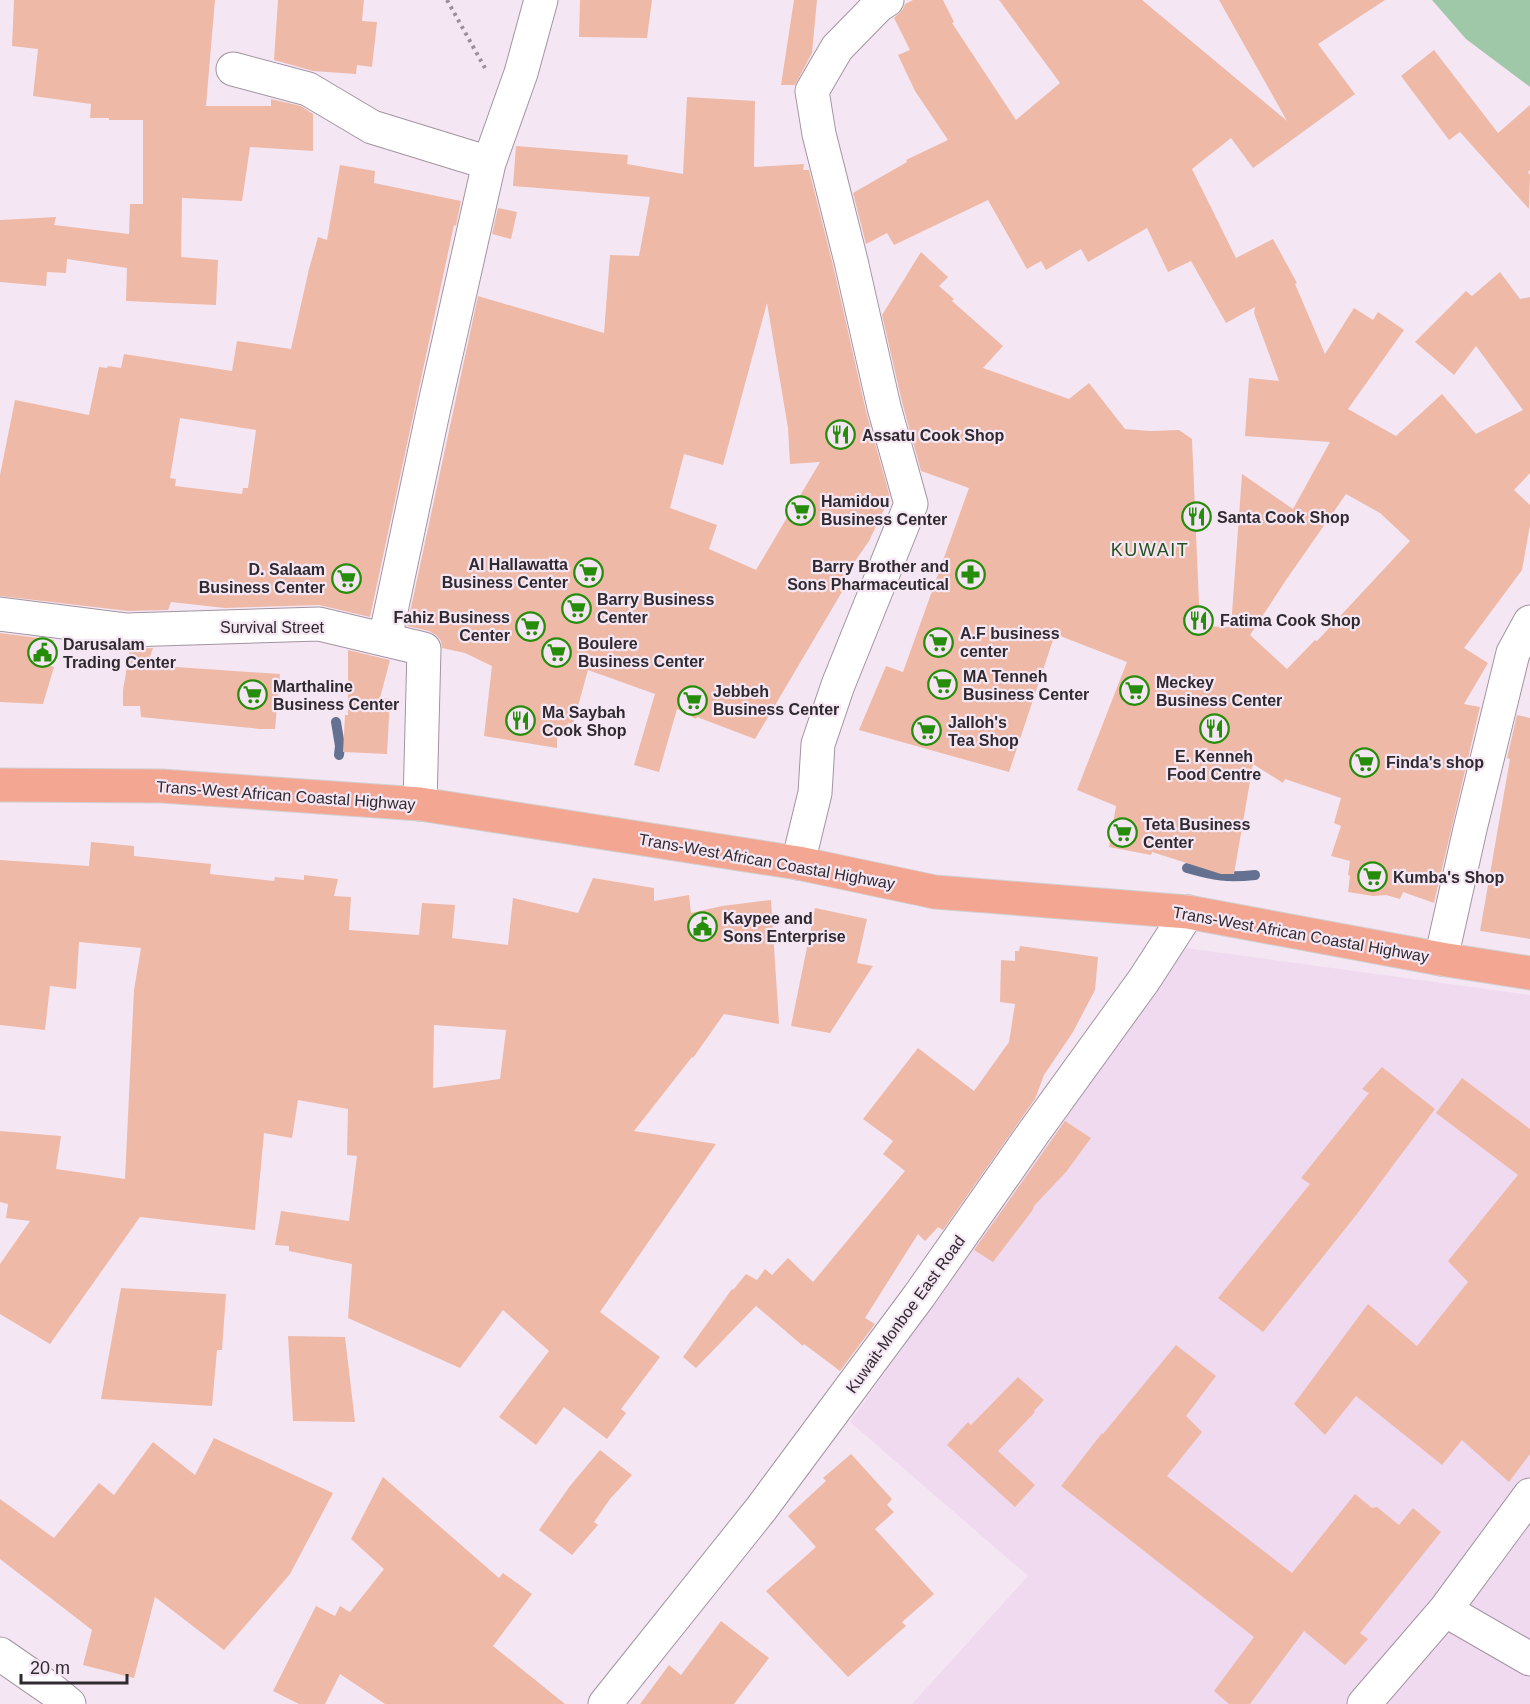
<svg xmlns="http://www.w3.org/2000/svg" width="1530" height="1704" font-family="Helvetica,sans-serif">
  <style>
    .built { fill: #f0daef }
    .green { fill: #9fc8a9 }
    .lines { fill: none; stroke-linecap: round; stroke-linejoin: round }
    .stream { stroke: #657190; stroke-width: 10 }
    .building { fill: #eebaa7; fill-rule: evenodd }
    .minor-casing { stroke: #a294a1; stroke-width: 35 }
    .highway-casing { stroke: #d1d0d1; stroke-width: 35 }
    .path { stroke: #9b909a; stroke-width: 4; stroke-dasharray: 3 4.5; stroke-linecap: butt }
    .minor { stroke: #fff; stroke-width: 33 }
    .highway { stroke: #f3a792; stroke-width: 33 }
    .labels { text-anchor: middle; stroke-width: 4.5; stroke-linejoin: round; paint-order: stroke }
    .poi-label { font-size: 16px; font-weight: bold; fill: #2f2a2f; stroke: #f5e6f4; text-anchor: start }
    .street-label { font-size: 16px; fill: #2f2a2f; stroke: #f5e6f4 }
    .neighbourhood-label { font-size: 18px; letter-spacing: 1.5px; fill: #23521a; stroke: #f5e6f4 }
  </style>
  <rect width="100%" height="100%" fill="#f5e6f4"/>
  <!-- built -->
  <path class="built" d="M 1186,948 L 1530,995 L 1530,1704 L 912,1704 L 1028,1576 L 850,1422 Z"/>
  <!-- green -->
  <path class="green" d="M 1432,0 L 1530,0 L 1530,87 L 1466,39 Z"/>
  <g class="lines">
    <!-- stream -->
    <path class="stream" d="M 336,722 L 340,746 L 339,755
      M 1187,868 C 1215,876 1227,878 1255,875"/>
  </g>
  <!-- building -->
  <path class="building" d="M 14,0 L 215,0 L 206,106 L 271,106 L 271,99 L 301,106 L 313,114 L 313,151 L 250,147 L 242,201 L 182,198 L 181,257 L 218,260 L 216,305 L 126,301 L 127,268 L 67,259 L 66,273 L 47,272 L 46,286 L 0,282 L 0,220 L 56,217 L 54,225 L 129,234 L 130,204 L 143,204 L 143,120 L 109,120 L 109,118 L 90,118 L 91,104 L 33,96 L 38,49 L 12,46 Z
    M 278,0 L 364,0 L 362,21 L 377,22 L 372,67 L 357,65 L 356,74 L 313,71 L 274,60 Z
    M 580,0 L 652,0 L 647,38 L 579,37 Z
    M 794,0 L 817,0 L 812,53 L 795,85 L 781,85 Z
    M 913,0 L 943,0 L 954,22 L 952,23 L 1016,120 L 1060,83 L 999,0 L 1142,0 L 1287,121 L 1219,0 L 1385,0 L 1318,44 L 1355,94 L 1253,168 L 1231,138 L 1192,169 L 1236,258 L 1273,239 L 1297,283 L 1295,284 L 1325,354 L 1354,308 L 1373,320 L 1378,312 L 1404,330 L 1348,409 L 1396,436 L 1442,394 L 1476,434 L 1523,410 L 1476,346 L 1454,375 L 1415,342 L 1466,291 L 1472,296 L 1500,272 L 1520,299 L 1530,297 L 1530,473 L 1514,490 L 1530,505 L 1530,525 L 1522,570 L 1464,648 L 1488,663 L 1464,704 L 1480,707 L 1434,903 L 1403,892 L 1400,899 L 1386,895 L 1373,896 L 1348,892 L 1350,876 L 1348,875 L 1350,861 L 1331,856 L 1341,826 L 1334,823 L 1341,798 L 1285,779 L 1283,783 L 1253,764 L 1234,874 L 1221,874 L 1152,852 L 1151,855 L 1109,847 L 1116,806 L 1077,790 L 1127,662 L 1055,634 L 1009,772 L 859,730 L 886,666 L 903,672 L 969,488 L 921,471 L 902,402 L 882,315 L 921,252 L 948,277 L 939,286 L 954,299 L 952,301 L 1003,346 L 983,368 L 1069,399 L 1089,383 L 1125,429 L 1150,431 L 1179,430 L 1192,439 L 1200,626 L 1231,627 L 1242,474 L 1293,509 L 1330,442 L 1245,436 L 1249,378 L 1279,381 L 1254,313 L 1255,307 L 1226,323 L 1191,261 L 1168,272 L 1147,228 L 1088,262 L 1081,249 L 1046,270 L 1041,261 L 1027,269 L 988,200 L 894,245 L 887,233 L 866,244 L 853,193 L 907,162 L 906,160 L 948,140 L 915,91 L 898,55 L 910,50 L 894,18 L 903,9 L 905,4 ZM 1346,494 L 1380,513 L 1410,541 L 1317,641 L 1315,640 L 1287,669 L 1250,635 L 1286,580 Z
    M 1434,50 L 1498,133 L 1530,105 L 1530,170 L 1528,172 L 1530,175 L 1529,209 L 1460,132 L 1449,140 L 1401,76 Z
    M 687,97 L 755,101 L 754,167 L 804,164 L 803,170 L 809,170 L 833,265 L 866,411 L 890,497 L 869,541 L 844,577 L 849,580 L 755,739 L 697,717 L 696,719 L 677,709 L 659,772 L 634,765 L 655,694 L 588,670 L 573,724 L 568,723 L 565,737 L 557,736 L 557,748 L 484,736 L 492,666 L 465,653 L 442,648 L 441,641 L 436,635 L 429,631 L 407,626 L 478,296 L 604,333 L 610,255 L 639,256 L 650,197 L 513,186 L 516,146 L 628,155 L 627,164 L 683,174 ZM 767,303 L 788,428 L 790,464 L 820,462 L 756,570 L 709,549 L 717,525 L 670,508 L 684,454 L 723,465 Z
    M 340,165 L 375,171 L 374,183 L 461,201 L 456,226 L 454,225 L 370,617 L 319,605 L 225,608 L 171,602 L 168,610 L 128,611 L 0,596 L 0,475 L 15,400 L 89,415 L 99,367 L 107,368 L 108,366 L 121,368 L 124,354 L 232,371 L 237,341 L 291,349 L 309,269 L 318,237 L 327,240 ZM 180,418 L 256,430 L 248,488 L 243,488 L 242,494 L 175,486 L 176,479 L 170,478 Z
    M 498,208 L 517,212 L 511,239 L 492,234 Z
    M 0,633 L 54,640 L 50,666 L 54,667 L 43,704 L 0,702 Z
    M 153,648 L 147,665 L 280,674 L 275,729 L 260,729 L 141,717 L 140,706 L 123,706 L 123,690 L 130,649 Z
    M 348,650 L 390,660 L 380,698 L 390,699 L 387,754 L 343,752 L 345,715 L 348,715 Z
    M 1517,715 L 1530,718 L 1530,939 L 1480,931 L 1510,759 L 1507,758 Z
    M 91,842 L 134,846 L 134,856 L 211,864 L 210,874 L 274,881 L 275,877 L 304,880 L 304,875 L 338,879 L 334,896 L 351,897 L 349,930 L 419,935 L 422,903 L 455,905 L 452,938 L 508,945 L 513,898 L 578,913 L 593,878 L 654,888 L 654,901 L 689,895 L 691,913 L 722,906 L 771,900 L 779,1024 L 724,1014 L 693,1058 L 692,1057 L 634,1131 L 716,1144 L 600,1312 L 660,1357 L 621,1409 L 626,1413 L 607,1439 L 564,1407 L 536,1445 L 499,1417 L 549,1351 L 503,1310 L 460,1368 L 348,1318 L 352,1264 L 289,1251 L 289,1246 L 275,1245 L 281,1211 L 349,1221 L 357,1156 L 347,1155 L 348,1109 L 298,1100 L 292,1138 L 264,1133 L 255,1230 L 140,1217 L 50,1344 L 0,1314 L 0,1264 L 30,1221 L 6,1218 L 8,1204 L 0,1202 L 0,1131 L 61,1136 L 56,1169 L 125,1179 L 134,990 L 141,948 L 79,942 L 76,989 L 50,986 L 45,1030 L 0,1025 L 0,860 L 89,866 ZM 434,1025 L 506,1030 L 500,1079 L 433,1088 Z
    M 815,908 L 867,919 L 857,963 L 873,966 L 830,1033 L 791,1026 Z
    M 1020,946 L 1098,957 L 1095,990 L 1073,1032 L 1044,1075 L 1035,1099 L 943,1230 L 938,1227 L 925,1241 L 918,1234 L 865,1318 L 875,1324 L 840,1371 L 804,1344 L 803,1346 L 756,1306 L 696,1368 L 683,1357 L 732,1289 L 733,1290 L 746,1274 L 757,1280 L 765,1269 L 772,1275 L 788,1258 L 813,1282 L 905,1171 L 883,1154 L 893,1141 L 863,1119 L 918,1048 L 974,1091 L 1009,1042 L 1015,1004 L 1000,1002 L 1001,960 L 1015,961 L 1015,951 L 1019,951 Z
    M 1382,1067 L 1435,1109 L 1357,1214 L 1263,1332 L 1218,1298 L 1310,1184 L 1301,1178 L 1369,1093 L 1362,1089 Z
    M 1462,1078 L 1530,1129 L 1530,1454 L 1509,1482 L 1462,1440 L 1442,1465 L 1356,1396 L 1325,1435 L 1294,1404 L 1368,1304 L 1417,1346 L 1468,1282 L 1448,1261 L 1518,1175 L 1436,1113 Z
    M 1065,1121 L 1091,1138 L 1066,1172 L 1034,1206 L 1032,1211 L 993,1262 L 974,1250 Z
    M 121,1288 L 226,1294 L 222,1350 L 217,1350 L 212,1406 L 101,1399 Z
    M 288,1336 L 345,1337 L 355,1422 L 293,1421 Z
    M 1176,1345 L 1216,1376 L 1186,1416 L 1202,1432 L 1167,1476 L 1292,1573 L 1355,1494 L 1372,1508 L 1377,1507 L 1399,1525 L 1413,1508 L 1441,1532 L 1360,1633 L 1368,1639 L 1345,1665 L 1304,1631 L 1250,1704 L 1229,1704 L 1214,1691 L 1254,1637 L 1061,1486 L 1102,1433 L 1103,1434 Z
    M 1018,1377 L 1044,1400 L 1034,1411 L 1035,1412 L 998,1451 L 1035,1485 L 1015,1507 L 947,1445 L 968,1422 L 971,1425 Z
    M 214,1438 L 333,1493 L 290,1574 L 224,1650 L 155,1597 L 134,1678 L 83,1665 L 92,1630 L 0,1559 L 0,1499 L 54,1538 L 99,1483 L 114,1495 L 153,1442 L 195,1475 Z
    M 600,1450 L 632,1475 L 610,1499 L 594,1522 L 598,1525 L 572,1555 L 539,1530 L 570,1486 Z
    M 851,1454 L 892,1499 L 887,1505 L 894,1512 L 875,1529 L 934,1594 L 902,1622 L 906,1626 L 848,1677 L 766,1591 L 816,1547 L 788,1516 L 826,1481 L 823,1478 Z
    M 383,1477 L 499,1578 L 503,1573 L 532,1594 L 493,1646 L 565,1704 L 385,1704 L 340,1674 L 325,1704 L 299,1704 L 273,1691 L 316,1606 L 335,1616 L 340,1606 L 350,1612 L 384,1569 L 351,1539 Z
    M 721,1621 L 769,1658 L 734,1704 L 640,1704 L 669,1665 L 681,1675 Z"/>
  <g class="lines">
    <defs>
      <path id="minor" d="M 233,69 L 308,89 L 372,127 L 489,163
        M 0,614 L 127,630 L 319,624 L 424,649 L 420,804
        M 385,639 L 433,412 L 489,163 L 521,73 L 541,0
        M 798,863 L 815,793 L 818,744 L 838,685 L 911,504 L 884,407 L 851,261 L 819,134 L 812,91 L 837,48 L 878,6 L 887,0
        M 1441,959 L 1470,829 L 1513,653 L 1530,622
        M 1445,1610 L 1530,1659
        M 0,1654 L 52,1690 L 69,1704
        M 605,1704 L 761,1509 L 919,1296 L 1034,1132 L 1144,980 L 1188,912
        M 1364,1704 L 1445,1610 L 1530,1495"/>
      <path id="highway" d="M 0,785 L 162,786 L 420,804 L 798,863 L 935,892 L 1188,912 L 1441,959 L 1530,973"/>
    </defs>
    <!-- minor casing -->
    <use href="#minor" class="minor-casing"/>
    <!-- highway casing -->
    <use href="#highway" class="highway-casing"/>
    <!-- path -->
    <path class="path" d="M 447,0 L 485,68"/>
    <!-- minor -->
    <use href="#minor" class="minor"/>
    <!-- highway -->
    <use href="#highway" class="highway"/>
  </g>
  <!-- icons -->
  <defs>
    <symbol id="restaurant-ring" viewBox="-11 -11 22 22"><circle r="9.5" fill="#f5e6f4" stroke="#268d0a" stroke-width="1.5"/><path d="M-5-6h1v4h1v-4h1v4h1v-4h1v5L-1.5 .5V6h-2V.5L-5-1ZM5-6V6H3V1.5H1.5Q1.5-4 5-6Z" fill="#268d0a"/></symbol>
    <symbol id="supermarket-ring" viewBox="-11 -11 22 22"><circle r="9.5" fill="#f5e6f4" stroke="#268d0a" stroke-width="1.5"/><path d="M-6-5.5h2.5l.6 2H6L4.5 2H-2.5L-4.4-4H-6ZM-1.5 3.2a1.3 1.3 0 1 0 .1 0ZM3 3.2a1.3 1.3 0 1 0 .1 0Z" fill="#268d0a"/></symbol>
    <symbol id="pharmacy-ring" viewBox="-11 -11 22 22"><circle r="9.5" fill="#f5e6f4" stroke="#268d0a" stroke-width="1.5"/><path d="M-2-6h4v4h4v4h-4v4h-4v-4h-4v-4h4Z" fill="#268d0a"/></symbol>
    <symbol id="civic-ring" viewBox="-11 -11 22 22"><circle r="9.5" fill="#f5e6f4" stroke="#268d0a" stroke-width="1.5"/><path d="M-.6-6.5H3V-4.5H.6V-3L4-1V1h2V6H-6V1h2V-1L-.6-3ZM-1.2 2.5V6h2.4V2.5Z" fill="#268d0a"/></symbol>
  </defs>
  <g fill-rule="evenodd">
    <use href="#restaurant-ring" x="824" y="418" width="33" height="33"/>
    <use href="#supermarket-ring" x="784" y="494" width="33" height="33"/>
    <use href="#restaurant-ring" x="1180" y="500" width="33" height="33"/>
    <use href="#supermarket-ring" x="572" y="556" width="33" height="33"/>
    <use href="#pharmacy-ring" x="954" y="558" width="33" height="33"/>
    <use href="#supermarket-ring" x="330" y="562" width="33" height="33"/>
    <use href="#supermarket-ring" x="560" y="592" width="33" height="33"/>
    <use href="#restaurant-ring" x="1182" y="604" width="33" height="33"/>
    <use href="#supermarket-ring" x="514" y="610" width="33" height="33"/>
    <use href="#supermarket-ring" x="922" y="626" width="33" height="33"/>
    <use href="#supermarket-ring" x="540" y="636" width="33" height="33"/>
    <use href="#civic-ring" x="26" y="636" width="33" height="33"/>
    <use href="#supermarket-ring" x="926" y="668" width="33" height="33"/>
    <use href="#supermarket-ring" x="1118" y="674" width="33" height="33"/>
    <use href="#supermarket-ring" x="236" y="678" width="33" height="33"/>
    <use href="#supermarket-ring" x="676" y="684" width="33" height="33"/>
    <use href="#restaurant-ring" x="504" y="704" width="33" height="33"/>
    <use href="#restaurant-ring" x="1198" y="712" width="33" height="33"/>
    <use href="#supermarket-ring" x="910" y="714" width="33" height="33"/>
    <use href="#supermarket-ring" x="1348" y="746" width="33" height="33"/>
    <use href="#supermarket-ring" x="1106" y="816" width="33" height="33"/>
    <use href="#supermarket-ring" x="1356" y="860" width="33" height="33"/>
    <use href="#civic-ring" x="686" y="910" width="33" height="33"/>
  </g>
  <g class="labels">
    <!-- poi labels -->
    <g class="poi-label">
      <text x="862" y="441">Assatu Cook Shop</text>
      <text x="821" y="507">Hamidou<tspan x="821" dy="18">Business Center</tspan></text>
      <text x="1217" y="523">Santa Cook Shop</text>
      <text x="568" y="570" text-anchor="end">Al Hallawatta<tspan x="568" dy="18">Business Center</tspan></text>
      <text x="949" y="572" text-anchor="end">Barry Brother and<tspan x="949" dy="18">Sons Pharmaceutical</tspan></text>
      <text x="325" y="575" text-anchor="end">D. Salaam<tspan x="325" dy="18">Business Center</tspan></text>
      <text x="597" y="605">Barry Business<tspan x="597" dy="18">Center</tspan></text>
      <text x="510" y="623" text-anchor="end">Fahiz Business<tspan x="510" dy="18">Center</tspan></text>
      <text x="1220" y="626">Fatima Cook Shop</text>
      <text x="960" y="639">A.F business<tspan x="960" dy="18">center</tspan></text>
      <text x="578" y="649">Boulere<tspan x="578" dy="18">Business Center</tspan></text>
      <text x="63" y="650">Darusalam<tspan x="63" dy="18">Trading Center</tspan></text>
      <text x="963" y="682">MA Tenneh<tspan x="963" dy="18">Business Center</tspan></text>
      <text x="1156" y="688">Meckey<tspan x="1156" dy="18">Business Center</tspan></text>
      <text x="273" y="692">Marthaline<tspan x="273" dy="18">Business Center</tspan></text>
      <text x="713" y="697">Jebbeh<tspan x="713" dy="18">Business Center</tspan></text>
      <text x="542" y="718">Ma Saybah<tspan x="542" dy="18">Cook Shop</tspan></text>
      <text x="948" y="728">Jalloh's<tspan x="948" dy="18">Tea Shop</tspan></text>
      <text x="1214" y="762" text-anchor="middle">E. Kenneh<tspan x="1214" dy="18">Food Centre</tspan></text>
      <text x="1386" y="768">Finda's shop</text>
      <text x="1143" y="830">Teta Business<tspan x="1143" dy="18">Center</tspan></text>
      <text x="1393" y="883">Kumba's Shop</text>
      <text x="723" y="924">Kaypee and<tspan x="723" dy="18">Sons Enterprise</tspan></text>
    </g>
    <!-- street labels -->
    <g class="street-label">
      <text x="272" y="633">Survival Street</text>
      <text transform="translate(286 795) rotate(4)" y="6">Trans-West African Coastal Highway</text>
      <text transform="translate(767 861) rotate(10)" y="6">Trans-West African Coastal Highway</text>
      <text transform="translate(1301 934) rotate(10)" y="6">Trans-West African Coastal Highway</text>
      <text transform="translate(905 1314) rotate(-54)" y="6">Kuwait-Monboe East Road</text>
    </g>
    <!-- neighbourhood labels -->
    <g class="neighbourhood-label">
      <text x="1150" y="556">KUWAIT</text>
    </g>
  </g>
  <!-- scale -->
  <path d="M21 1674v9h106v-9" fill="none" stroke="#2f2a2f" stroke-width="3"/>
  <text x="30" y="1674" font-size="18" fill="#2f2a2f" stroke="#f5e6f4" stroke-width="4.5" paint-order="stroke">20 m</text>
</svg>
